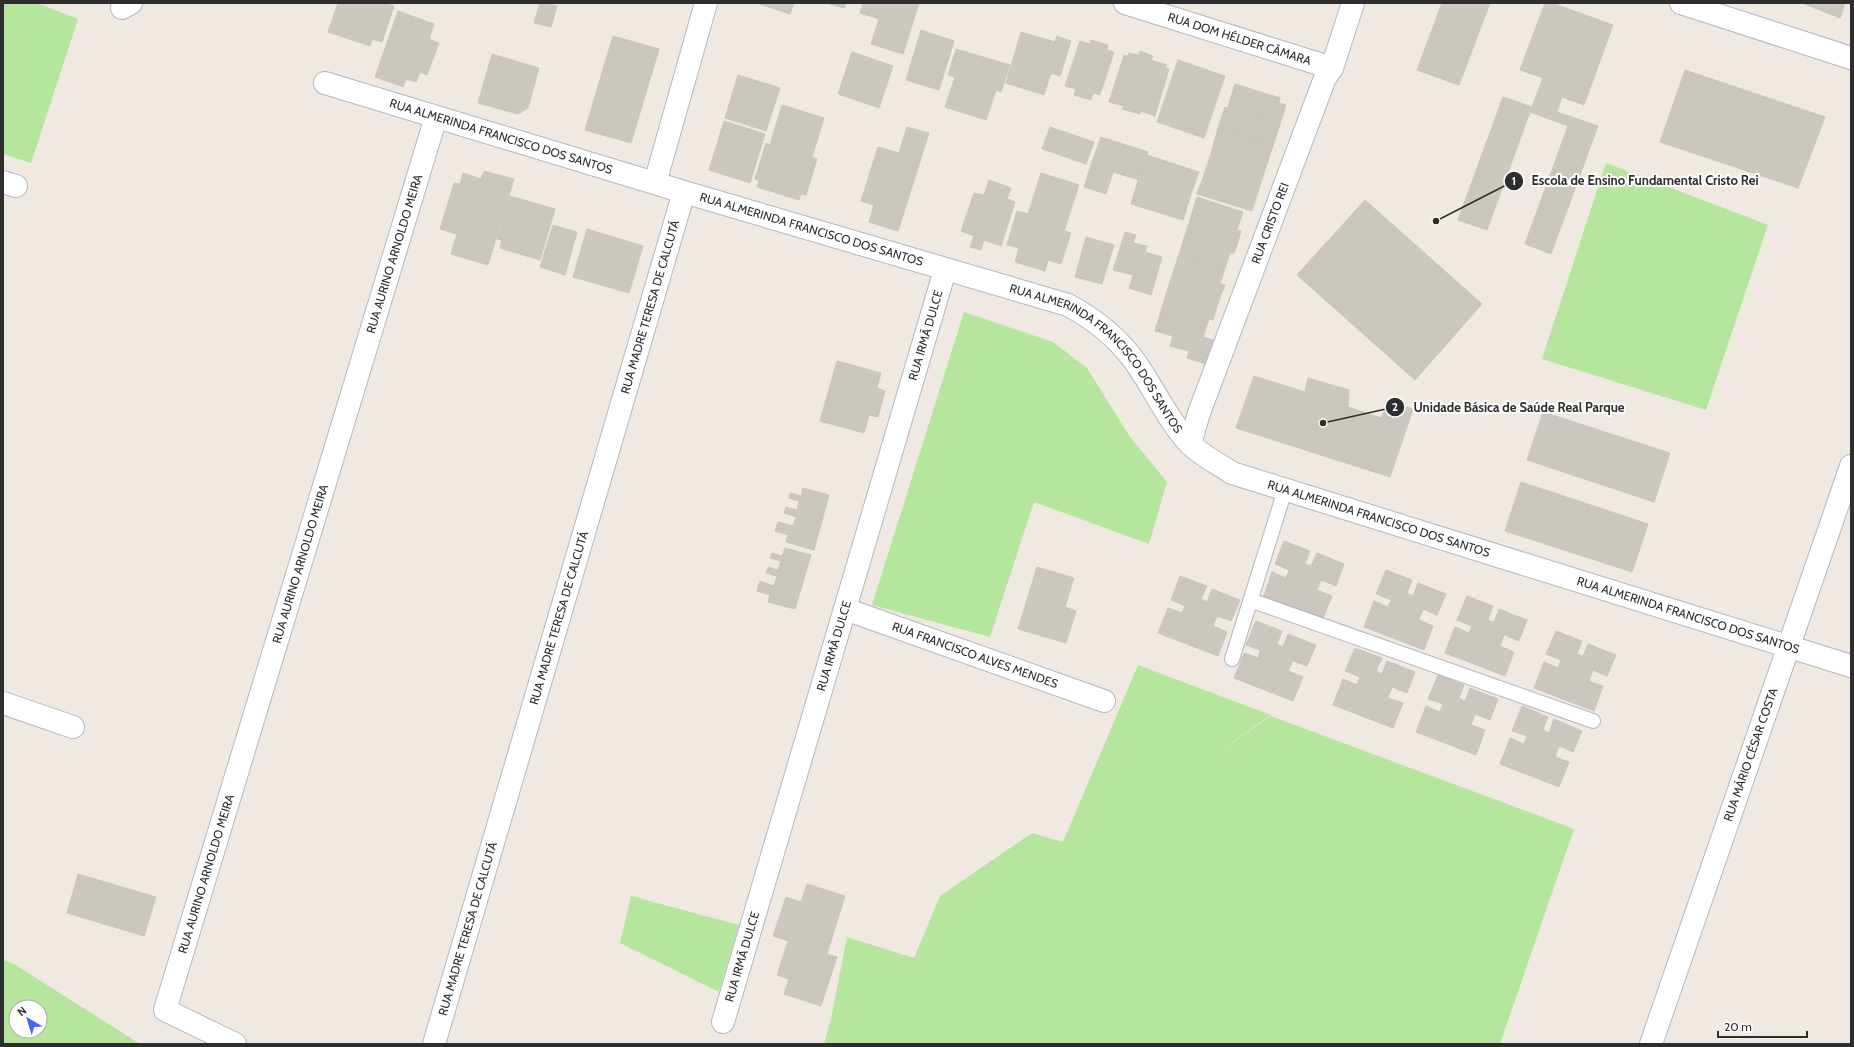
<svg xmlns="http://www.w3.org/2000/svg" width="1854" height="1047" font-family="Cabin,sans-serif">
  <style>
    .green { fill: #b6e59e; fill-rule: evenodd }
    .building { fill: #cbc7bf; stroke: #cbc5ba }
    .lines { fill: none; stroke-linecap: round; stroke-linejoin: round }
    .service-casing { stroke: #b4b7c1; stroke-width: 16 }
    .minor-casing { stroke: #b4b7c1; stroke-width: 24 }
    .tertiary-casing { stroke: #b4b7c1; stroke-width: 24 }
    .service { stroke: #fff; stroke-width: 14 }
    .minor { stroke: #fff; stroke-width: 22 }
    .tertiary { stroke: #fff; stroke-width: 22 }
    .labels { text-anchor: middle; stroke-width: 4; stroke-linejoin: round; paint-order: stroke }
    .street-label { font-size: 12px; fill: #2e2e2e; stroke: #fff }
    .leader { fill: none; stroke: #2e2e2e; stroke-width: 1.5 }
    .callout-dot { fill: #2e2e2e; stroke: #fff; stroke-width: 1.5 }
    .mark-label { font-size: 12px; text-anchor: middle; font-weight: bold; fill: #fff }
    .callout-label { font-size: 13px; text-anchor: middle; font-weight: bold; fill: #2e2e2e; stroke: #fff; stroke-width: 4; stroke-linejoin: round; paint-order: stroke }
  </style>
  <rect width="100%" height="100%" fill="#efe9e1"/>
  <!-- green -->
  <path class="green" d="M 3,3 L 37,3 L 78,19 L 31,163 L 3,154 Z
    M 1606,163 L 1768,225 L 1706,410 L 1542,359 Z
    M 964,312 L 1053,342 L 1087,368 L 1130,437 L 1167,482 L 1149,544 L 1034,502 L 990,637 L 872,605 Z
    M 1138,665 L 1271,715 L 1197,767 L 1271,716 L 1574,829 L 1500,1044 L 824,1044 L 831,1019 L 847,937 L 914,958 L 940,896 L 1032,833 L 1063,842 Z
    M 631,896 L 739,925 L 719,992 L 620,943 Z
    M 3,960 L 14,964 L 140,1044 L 3,1044 ZM 16,1007 L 40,1007 L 40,1031 L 16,1031 Z"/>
  <!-- building -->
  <path class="building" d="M 338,3 L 384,3 L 394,6 L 382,42 L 372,39 L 370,46 L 328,32 Z
    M 540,3 L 557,6 L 551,27 L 534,23 Z
    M 757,3 L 794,3 L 790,14 Z
    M 826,3 L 846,3 L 844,8 Z
    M 863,3 L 919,3 L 903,54 L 871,44 L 879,19 L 860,13 Z
    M 1442,3 L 1490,3 L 1459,85 L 1417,70 Z
    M 1545,3 L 1552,3 L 1613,25 L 1584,105 L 1562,97 L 1557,112 L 1598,126 L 1551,254 L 1525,244 L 1568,126 L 1530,112 L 1487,230 L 1458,220 L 1503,97 L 1532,107 L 1543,78 L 1520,70 Z
    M 1802,3 L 1845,3 L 1840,18 Z
    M 398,11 L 434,24 L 429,39 L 439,43 L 427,75 L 420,72 L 416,82 L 406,79 L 403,87 L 375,77 Z
    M 921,30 L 954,41 L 939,90 L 906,80 Z
    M 1021,32 L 1055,42 L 1057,36 L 1071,41 L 1060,76 L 1051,73 L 1044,95 L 1006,83 Z
    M 613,36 L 659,49 L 631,143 L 585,130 Z
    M 1091,40 L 1108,45 L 1107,50 L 1114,52 L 1100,95 L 1093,93 L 1091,100 L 1074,95 L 1076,89 L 1065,86 L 1080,41 L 1090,44 Z
    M 956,49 L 1010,65 L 1001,92 L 996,90 L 986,120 L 945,107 L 955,77 L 948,75 Z
    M 1140,51 L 1153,56 L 1151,60 L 1167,65 L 1165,68 L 1169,69 L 1155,116 L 1141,111 L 1140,114 L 1122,109 L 1124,106 L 1109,102 L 1124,55 L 1128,56 L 1129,53 L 1139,55 Z
    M 852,52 L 893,66 L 879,108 L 838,94 Z
    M 492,54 L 539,68 L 528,108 L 518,114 L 478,103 Z
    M 1178,60 L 1225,76 L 1204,138 L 1157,122 Z
    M 1685,70 L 1825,117 L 1798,188 L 1660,142 Z
    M 738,75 L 780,88 L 766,131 L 725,118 Z
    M 1235,84 L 1280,98 L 1279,103 L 1286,105 L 1280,124 L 1228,107 Z
    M 782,105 L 824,118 L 812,157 L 817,159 L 806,195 L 801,194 L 799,200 L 757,187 L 759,181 L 755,179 L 766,143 L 770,145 Z
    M 1225,107 L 1280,124 L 1273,146 L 1218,128 Z
    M 724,121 L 765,134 L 750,183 L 709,170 Z
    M 907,127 L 929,133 L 898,231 L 869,222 L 874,205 L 861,201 L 878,147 L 899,153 Z
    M 1050,127 L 1094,142 L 1086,164 L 1042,149 Z
    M 1218,128 L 1273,146 L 1266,167 L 1212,150 Z
    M 1101,137 L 1148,152 L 1139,180 L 1091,165 Z
    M 1212,150 L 1266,167 L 1259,189 L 1205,172 Z
    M 1147,155 L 1199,172 L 1192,191 L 1140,174 Z
    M 1091,165 L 1113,172 L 1106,194 L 1084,187 Z
    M 484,171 L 514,179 L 488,265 L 451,254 L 457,234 L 440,229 L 454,183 L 460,184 L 463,173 L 481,179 Z
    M 1205,172 L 1259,189 L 1252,211 L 1197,194 Z
    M 1041,173 L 1079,185 L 1064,231 L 1071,233 L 1061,264 L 1048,260 L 1045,271 L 1015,262 L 1019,248 L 1007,245 L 1017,211 L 1028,214 Z
    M 1140,174 L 1192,191 L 1183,220 L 1131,204 Z
    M 989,180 L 1011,188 L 1007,199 L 1015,202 L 1001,246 L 984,240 L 981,250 L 970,247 L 974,236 L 961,231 L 974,193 L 984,195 Z
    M 510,196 L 555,209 L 540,260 L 500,248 L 502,240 L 497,239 Z
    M 1197,197 L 1243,212 L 1237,230 L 1241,231 L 1238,242 L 1188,226 Z
    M 1365,200 L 1482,304 L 1415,380 L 1297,275 Z
    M 553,225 L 577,232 L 565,275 L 540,267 Z
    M 1188,226 L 1238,242 L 1234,253 L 1230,253 L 1225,268 L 1179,254 Z
    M 587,229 L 643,246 L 629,293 L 573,277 Z
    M 1125,232 L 1136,235 L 1133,243 L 1147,246 L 1145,252 L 1162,257 L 1151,295 L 1129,288 L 1133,275 L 1113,270 Z
    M 1086,237 L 1114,245 L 1102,284 L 1075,277 Z
    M 1179,254 L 1225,268 L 1220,284 L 1225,285 L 1219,300 L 1169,285 Z
    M 1169,285 L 1219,300 L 1213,320 L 1209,319 L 1206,328 L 1160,314 Z
    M 1160,314 L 1206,328 L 1203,337 L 1213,340 L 1206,364 L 1187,358 L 1189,351 L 1170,346 L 1173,336 L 1155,331 Z
    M 837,361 L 881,373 L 877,388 L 885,391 L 878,417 L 869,415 L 864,433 L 820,421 Z
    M 1254,376 L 1305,392 L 1308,378 L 1349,390 L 1348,407 L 1381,418 L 1389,402 L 1413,409 L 1390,477 L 1236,428 Z
    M 1543,412 L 1670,453 L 1654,502 L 1527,460 Z
    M 1521,482 L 1648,524 L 1632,572 L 1505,531 Z
    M 803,488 L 829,495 L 814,550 L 786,542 L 788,535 L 775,531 L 778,522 L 793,526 L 796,517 L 784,513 L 786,507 L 797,510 L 799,501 L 789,498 L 790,493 L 801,496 Z
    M 1284,541 L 1310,551 L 1305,564 L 1311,566 L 1317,553 L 1344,564 L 1336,586 L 1321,580 L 1317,590 L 1332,596 L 1322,621 L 1263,598 L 1272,572 L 1286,578 L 1289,570 L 1275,564 Z
    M 785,548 L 811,555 L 795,609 L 768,602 L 770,595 L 757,591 L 760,581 L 774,586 L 777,576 L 766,573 L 768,567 L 778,570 L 781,561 L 770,558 L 772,553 L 782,556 Z
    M 1037,567 L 1074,578 L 1065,607 L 1076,611 L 1066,643 L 1018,629 Z
    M 1386,570 L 1412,580 L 1407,593 L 1413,596 L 1418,583 L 1446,594 L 1437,615 L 1423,609 L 1419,620 L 1433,626 L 1424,650 L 1364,627 L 1374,601 L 1388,607 L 1391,600 L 1376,594 Z
    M 1180,576 L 1207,586 L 1201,599 L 1207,602 L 1212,589 L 1240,600 L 1231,621 L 1217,616 L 1213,626 L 1227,632 L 1218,656 L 1158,633 L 1168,608 L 1182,613 L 1185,606 L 1171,600 Z
    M 1467,596 L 1493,606 L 1488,620 L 1494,622 L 1499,609 L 1527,620 L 1519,641 L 1504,635 L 1500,646 L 1514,652 L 1505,676 L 1445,653 L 1455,627 L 1469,633 L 1472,626 L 1457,620 Z
    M 1256,621 L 1282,631 L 1277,644 L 1283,647 L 1288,634 L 1316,645 L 1307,666 L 1293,661 L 1288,671 L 1303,677 L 1293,701 L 1234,678 L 1244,653 L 1258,658 L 1260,650 L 1246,645 Z
    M 1556,631 L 1582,641 L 1577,654 L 1583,656 L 1588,644 L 1616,655 L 1607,676 L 1593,670 L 1589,681 L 1603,686 L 1594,711 L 1534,688 L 1544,662 L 1558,668 L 1561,660 L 1546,654 Z
    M 1355,648 L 1382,658 L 1376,671 L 1382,674 L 1387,661 L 1415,672 L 1407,693 L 1392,687 L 1388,698 L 1403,703 L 1393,728 L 1333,705 L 1343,679 L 1357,685 L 1360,677 L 1345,671 Z
    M 1438,675 L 1464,685 L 1459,698 L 1465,701 L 1470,688 L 1498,699 L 1490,720 L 1475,714 L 1471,725 L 1485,730 L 1476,755 L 1416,732 L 1426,706 L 1440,712 L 1443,704 L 1428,699 Z
    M 1522,706 L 1548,717 L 1543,730 L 1549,733 L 1554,719 L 1582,731 L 1573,752 L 1559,746 L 1555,757 L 1569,762 L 1559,787 L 1500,764 L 1510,738 L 1524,744 L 1527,736 L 1512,731 Z
    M 78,874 L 156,897 L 144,936 L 67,913 Z
    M 807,884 L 845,896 L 827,954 L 837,957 L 821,1006 L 784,994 L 789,979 L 777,975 L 788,941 L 773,936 L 786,897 L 801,902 Z"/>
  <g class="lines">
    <defs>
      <path id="service" d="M 1250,600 L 1593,721
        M 1232,659 L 1285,490"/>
      <g id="minor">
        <path id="s1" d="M 1125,3 L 1332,68"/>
        <path d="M 1681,3 L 1851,58"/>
        <path d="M 122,8 L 131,3"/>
        <path id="s2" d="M 325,83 L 684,192 L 1068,305 C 1094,319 1115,335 1133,359 C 1153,386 1166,418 1189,443 C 1199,454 1219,464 1232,473 L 1851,666"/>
        <path d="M 3,182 L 16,186"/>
        <path d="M 655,183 L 706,3"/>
        <path id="s3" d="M 1190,444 L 1199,413 L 1325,78 L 1332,68 L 1353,3"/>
        <path id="s4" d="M 845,609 L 1104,701"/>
        <path d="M 3,703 L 73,727"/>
        <path id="s5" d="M 723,1022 L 945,270"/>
        <path id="s6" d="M 235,1044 L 165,1010 L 436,117"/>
        <path id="s7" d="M 434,1044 L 684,192"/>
      </g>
      <g id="tertiary">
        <path id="s8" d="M 1651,1044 C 1716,851 1785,659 1851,466"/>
      </g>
    </defs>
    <!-- service casing -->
    <use href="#service" class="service-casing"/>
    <!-- minor casing -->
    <use href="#minor" class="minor-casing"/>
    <!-- tertiary casing -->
    <use href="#tertiary" class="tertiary-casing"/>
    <!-- service -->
    <use href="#service" class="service"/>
    <!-- minor -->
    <use href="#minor" class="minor"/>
    <!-- tertiary -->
    <use href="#tertiary" class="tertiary"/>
  </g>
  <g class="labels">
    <!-- street labels -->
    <g class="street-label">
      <text dy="4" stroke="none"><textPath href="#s1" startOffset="120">RUA DOM HÉLDER CÂMARA</textPath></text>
      <text dy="4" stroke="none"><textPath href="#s2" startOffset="184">RUA ALMERINDA FRANCISCO DOS SANTOS</textPath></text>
      <text dy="4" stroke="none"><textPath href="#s3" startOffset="235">RUA CRISTO REI</textPath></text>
      <text dy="4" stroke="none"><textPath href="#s2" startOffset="508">RUA ALMERINDA FRANCISCO DOS SANTOS</textPath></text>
      <text dy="4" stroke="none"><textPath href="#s6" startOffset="868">RUA AURINO ARNOLDO MEIRA</textPath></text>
      <text dy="4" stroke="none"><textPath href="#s7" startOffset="768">RUA MADRE TERESA DE CALCUTÁ</textPath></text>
      <text dy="4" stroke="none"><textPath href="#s5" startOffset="716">RUA IRMÃ DULCE</textPath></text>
      <text dy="4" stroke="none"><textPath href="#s2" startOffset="831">RUA ALMERINDA FRANCISCO DOS SANTOS</textPath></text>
      <text dy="4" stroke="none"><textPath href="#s2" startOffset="1168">RUA ALMERINDA FRANCISCO DOS SANTOS</textPath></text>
      <text dy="4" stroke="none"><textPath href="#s6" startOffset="544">RUA AURINO ARNOLDO MEIRA</textPath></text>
      <text dy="4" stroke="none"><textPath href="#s2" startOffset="1492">RUA ALMERINDA FRANCISCO DOS SANTOS</textPath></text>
      <text dy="4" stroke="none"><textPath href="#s7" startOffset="444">RUA MADRE TERESA DE CALCUTÁ</textPath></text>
      <text dy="4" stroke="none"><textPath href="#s5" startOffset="392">RUA IRMÃ DULCE</textPath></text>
      <text dy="4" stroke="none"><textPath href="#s4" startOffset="138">RUA FRANCISCO ALVES MENDES</textPath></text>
      <text dy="4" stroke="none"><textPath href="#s8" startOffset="306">RUA MÁRIO CÉSAR COSTA</textPath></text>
      <text dy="4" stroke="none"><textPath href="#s6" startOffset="220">RUA AURINO ARNOLDO MEIRA</textPath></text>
      <text dy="4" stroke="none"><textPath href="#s7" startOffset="120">RUA MADRE TERESA DE CALCUTÁ</textPath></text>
      <text dy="4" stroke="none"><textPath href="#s5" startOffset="68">RUA IRMÃ DULCE</textPath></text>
    </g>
  </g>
  <!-- callouts -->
  <path class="leader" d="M1436 221L1514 181M1323 423L1395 407"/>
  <g class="callout-dot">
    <circle cx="1436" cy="221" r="4"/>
    <circle cx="1323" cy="423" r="4"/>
    <circle cx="1514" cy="181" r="10"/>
    <circle cx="1395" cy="407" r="10"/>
  </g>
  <g class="mark-label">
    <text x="1514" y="185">1</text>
    <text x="1395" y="411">2</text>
  </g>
  <g class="callout-label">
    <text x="1645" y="185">Escola de Ensino Fundamental Cristo Rei</text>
    <text x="1519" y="412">Unidade Básica de Saúde Real Parque</text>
  </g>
  <!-- border -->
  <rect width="1854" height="1047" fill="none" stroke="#2e2e2e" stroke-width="8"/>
  <!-- north arrow -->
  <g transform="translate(28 1019) rotate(322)"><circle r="19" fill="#ffffff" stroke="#ababab"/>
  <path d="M0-3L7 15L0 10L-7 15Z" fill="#4264fb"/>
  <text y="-6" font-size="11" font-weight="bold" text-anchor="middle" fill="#2e2e2e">N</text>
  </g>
  <!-- scale -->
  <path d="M1718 1031v6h89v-6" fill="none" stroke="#2e2e2e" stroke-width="2"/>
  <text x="1724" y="1031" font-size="12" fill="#2e2e2e" stroke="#ffffff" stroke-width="3" paint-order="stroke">20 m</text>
</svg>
